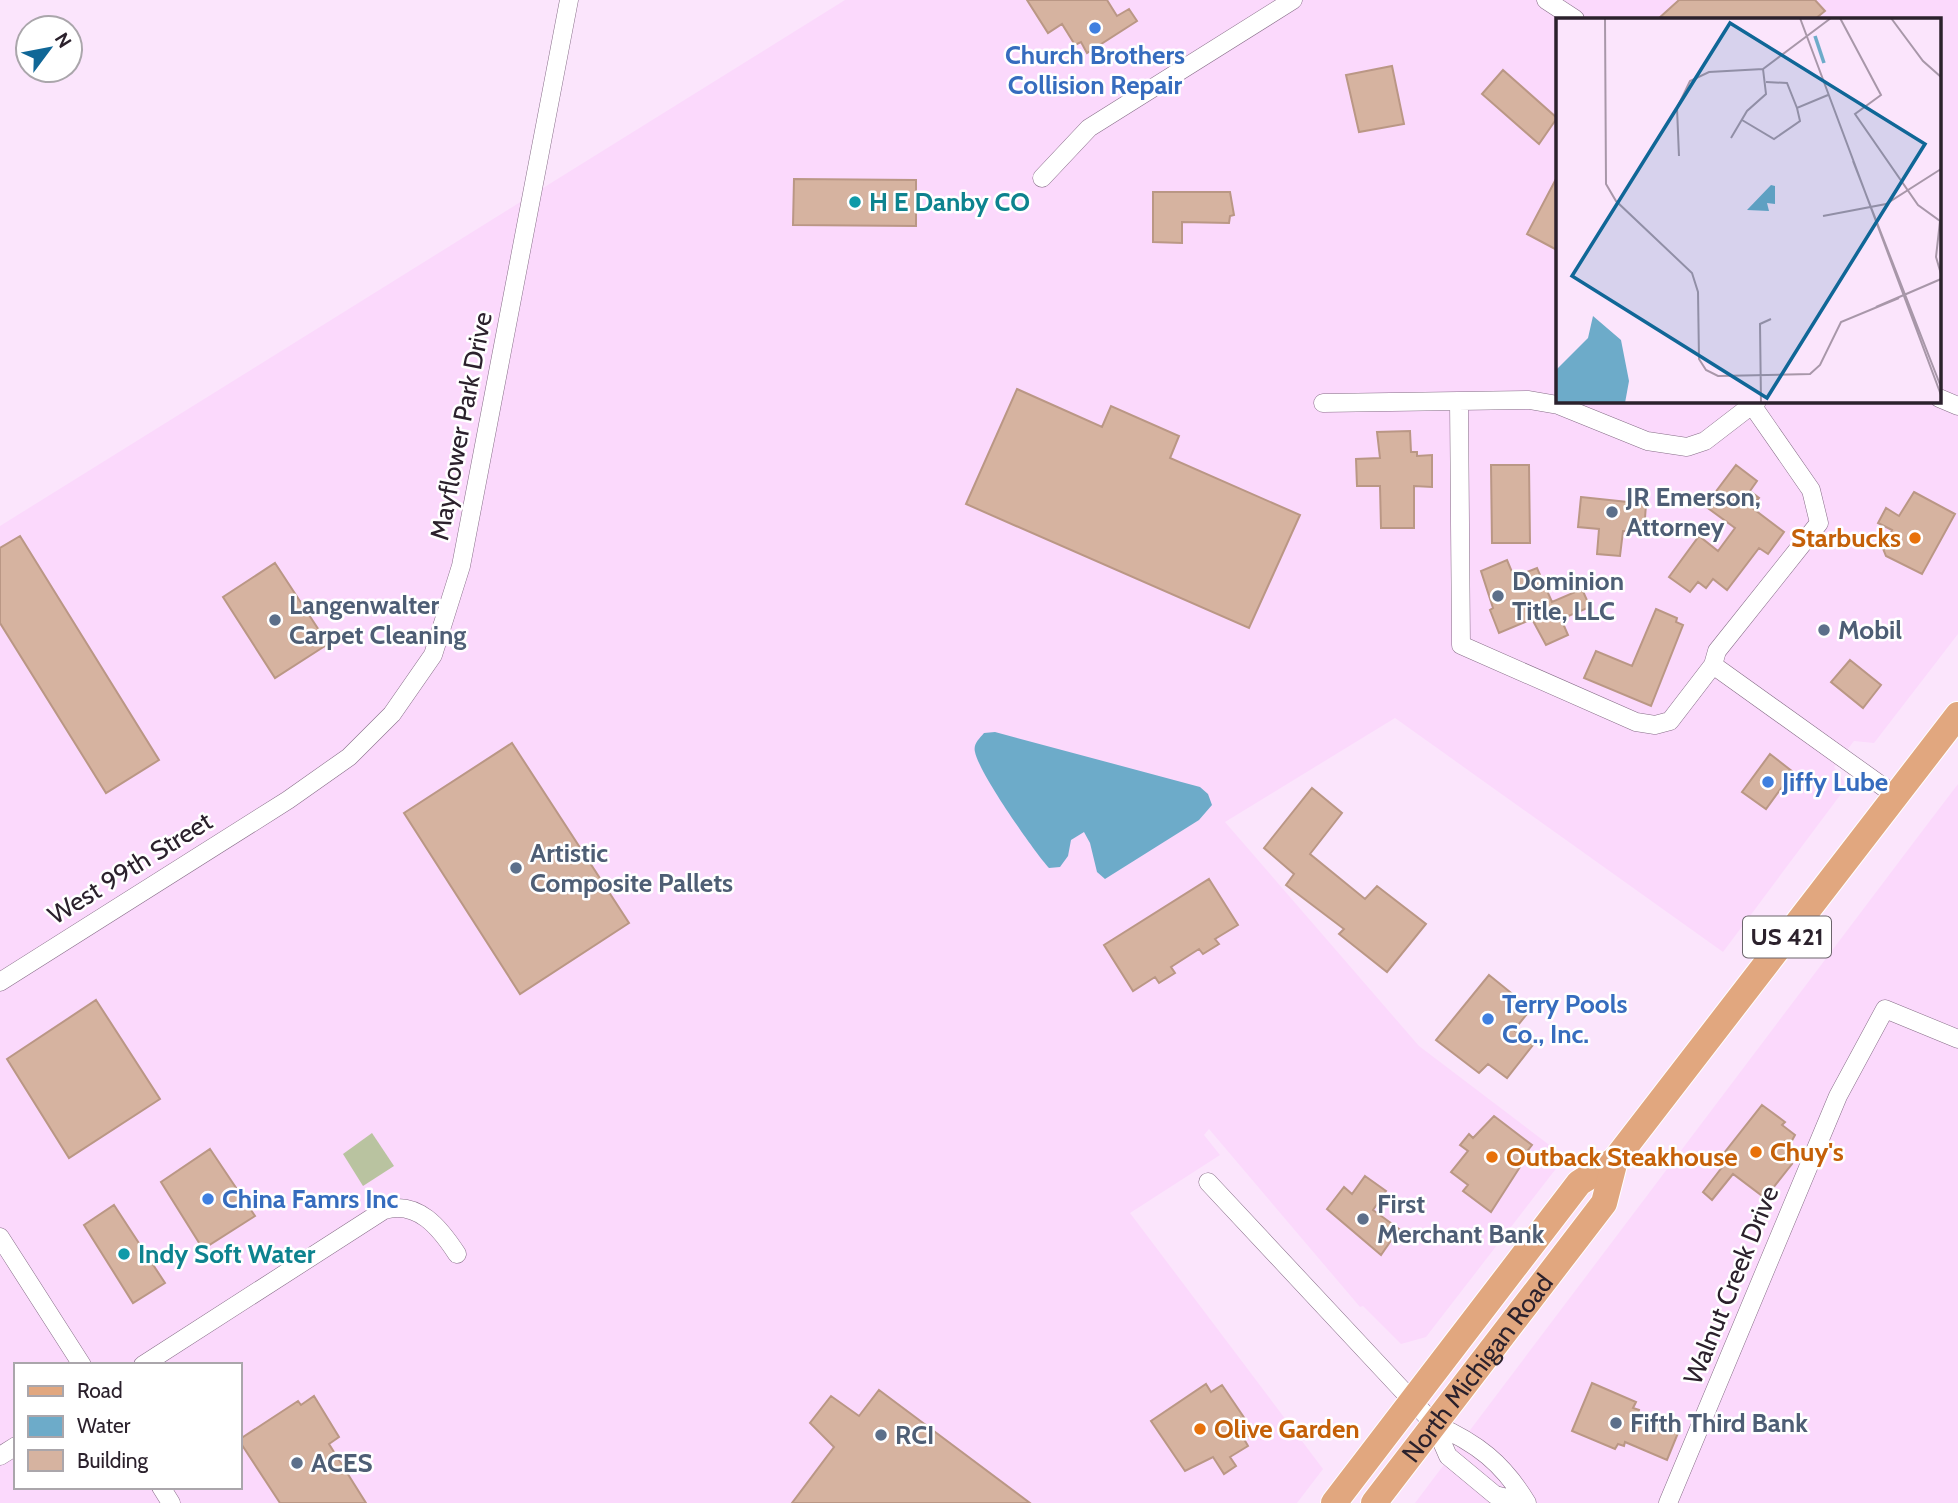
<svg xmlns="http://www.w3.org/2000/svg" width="1958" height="1503" font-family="Cabin,sans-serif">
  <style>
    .built { fill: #fbd9fc; fill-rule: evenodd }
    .green { fill: #b9c3a0 }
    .water { fill: #6dabc9 }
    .building { fill: #d6b3a0; stroke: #ba9785; stroke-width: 2 }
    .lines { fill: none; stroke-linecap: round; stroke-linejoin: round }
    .street-casing { stroke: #866d87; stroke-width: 19 }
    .primary-casing { stroke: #fff; stroke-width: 28 }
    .street { stroke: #fff; stroke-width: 18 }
    .primary { stroke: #e1a77f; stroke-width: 26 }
    .shop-dot { fill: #3f7fe0; stroke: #fff; stroke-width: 2.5 }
    .culture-dot { fill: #0f9aa8; stroke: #fff; stroke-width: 2.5 }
    .service-dot { fill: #5c6f8a; stroke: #fff; stroke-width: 2.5 }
    .food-dot { fill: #e8710a; stroke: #fff; stroke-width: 2.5 }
    .labels { text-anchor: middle; stroke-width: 5; stroke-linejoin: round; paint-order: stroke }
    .shield { fill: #fff; stroke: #6b646b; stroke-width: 2 }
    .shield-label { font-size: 24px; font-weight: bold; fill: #2b212c }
    .shop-label { font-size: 26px; font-weight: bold; fill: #366cbe; stroke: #fff; text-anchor: start }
    .culture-label { font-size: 26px; font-weight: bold; fill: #0d838f; stroke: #fff; text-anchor: start }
    .street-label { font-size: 26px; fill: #2b212c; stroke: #fff }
    .service-label { font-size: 26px; font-weight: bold; fill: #4e5e75; stroke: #fff; text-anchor: start }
    .food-label { font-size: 26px; font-weight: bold; fill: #c56008; stroke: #fff; text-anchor: start }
    .inset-river { fill: none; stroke: #6dabc9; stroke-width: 3.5 }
    .inset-road { fill: none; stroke: #a897a9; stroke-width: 2 }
    .view { fill: #106797; fill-opacity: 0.15; stroke: #106797; stroke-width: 3.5 }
    .inset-edge { fill: none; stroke: #2b212c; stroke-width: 3.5 }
  </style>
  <rect width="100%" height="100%" fill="#fbe5fc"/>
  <!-- built -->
  <path class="built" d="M 845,0 L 1958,0 L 1958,634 L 1874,743 L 1854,741 L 1834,767 L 1847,786 L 1723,952 L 1395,718 L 1225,822 L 1419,1046 L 1565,1157 L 1426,1337 L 1401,1344 L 1363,1306 L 1360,1307 L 1209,1129 L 1204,1135 L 1220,1155 L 1130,1213 L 1323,1469 L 1297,1503 L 0,1503 L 0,526 ZM 1557,19 L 1939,19 L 1939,401 L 1557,401 ZM 16,1365 L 240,1365 L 240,1487 L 16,1487 Z
    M 1958,784 L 1958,1503 L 1415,1503 L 1923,830 Z"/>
  <!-- green -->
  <path class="green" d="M 372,1133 L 394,1166 L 363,1186 L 343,1154 Z"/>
  <!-- water -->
  <path class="water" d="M 995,732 L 1200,787 L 1208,794 L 1212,805 L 1199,820 L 1105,879 L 1097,872 L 1090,843 L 1084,832 L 1071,840 L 1068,856 L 1060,867 L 1049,868 C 1033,850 979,773 975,752 C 973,744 979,739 984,733 Z"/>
  <!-- building -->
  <path class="building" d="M 1027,0 L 1107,0 L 1117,16 L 1129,9 L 1137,21 L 1087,53 L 1081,42 L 1075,45 L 1062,24 L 1048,33 Z
    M 1679,0 L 1815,0 L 1825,11 L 1815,19 L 1658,19 Z
    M 1392,66 L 1404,124 L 1359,132 L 1346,75 Z
    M 1503,70 L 1557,118 L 1539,144 L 1482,94 Z
    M 1557,177 L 1557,250 L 1527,234 Z
    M 794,179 L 916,180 L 916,226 L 793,225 Z
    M 1153,192 L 1230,192 L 1234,215 L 1230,216 L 1229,223 L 1182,222 L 1182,243 L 1153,242 Z
    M 1017,389 L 1102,427 L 1111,406 L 1179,436 L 1170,458 L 1300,515 L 1249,628 L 966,504 Z
    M 1410,431 L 1411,452 L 1417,452 L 1417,456 L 1432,455 L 1432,487 L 1414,486 L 1414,528 L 1381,528 L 1380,486 L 1357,486 L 1356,459 L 1380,458 L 1377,432 Z
    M 1491,465 L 1529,465 L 1530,543 L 1492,543 Z
    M 1736,465 L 1757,481 L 1750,491 L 1759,498 L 1751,507 L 1784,532 L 1768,554 L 1759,548 L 1727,590 L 1713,579 L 1706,588 L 1698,582 L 1690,592 L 1669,577 L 1699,536 L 1718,551 L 1735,528 L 1705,506 Z
    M 1914,492 L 1955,514 L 1922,574 L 1886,556 L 1882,546 L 1892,530 L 1878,523 L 1886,508 L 1899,516 Z
    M 1581,497 L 1646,504 L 1644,532 L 1623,531 L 1620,556 L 1597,554 L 1599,529 L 1578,527 Z
    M 20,536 L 159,760 L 106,793 L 0,623 L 0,548 Z
    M 1507,560 L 1514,577 L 1537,568 L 1552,602 L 1582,589 L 1590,607 L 1561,619 L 1568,635 L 1546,645 L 1532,619 L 1499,633 L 1490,610 L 1493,608 L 1481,571 Z
    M 275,563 L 328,644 L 275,678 L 223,597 Z
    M 1656,609 L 1677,618 L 1676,622 L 1683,625 L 1651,706 L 1584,678 L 1596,651 L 1632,666 Z
    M 1850,660 L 1881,685 L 1863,708 L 1831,682 Z
    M 512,743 L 629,923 L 520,994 L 404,813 Z
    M 1770,754 L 1793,772 L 1766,809 L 1742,792 Z
    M 1312,788 L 1342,813 L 1310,854 L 1365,899 L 1377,886 L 1426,924 L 1387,972 L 1339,934 L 1344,929 L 1286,885 L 1294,874 L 1264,848 Z
    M 1209,879 L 1238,925 L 1215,939 L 1219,944 L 1203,954 L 1199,949 L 1171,967 L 1175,973 L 1159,983 L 1155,977 L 1133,991 L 1104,945 Z
    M 1489,975 L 1531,1009 L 1514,1030 L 1533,1045 L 1507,1078 L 1488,1064 L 1479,1073 L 1436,1040 Z
    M 96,1000 L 160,1099 L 69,1158 L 7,1059 Z
    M 1762,1105 L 1785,1122 L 1782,1125 L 1795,1135 L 1783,1157 L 1792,1164 L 1765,1198 L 1733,1174 L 1712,1200 L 1703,1192 L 1723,1166 L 1717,1162 Z
    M 1494,1116 L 1532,1145 L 1517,1164 L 1520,1167 L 1491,1212 L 1463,1191 L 1468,1185 L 1451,1172 L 1468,1151 L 1460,1145 L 1469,1134 L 1473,1138 Z
    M 210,1149 L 255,1216 L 203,1249 L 161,1182 Z
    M 1365,1176 L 1386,1191 L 1373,1210 L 1399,1229 L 1381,1255 L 1327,1209 L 1344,1187 L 1352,1194 Z
    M 114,1205 L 165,1283 L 133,1303 L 84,1225 Z
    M 1592,1383 L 1636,1402 L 1633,1408 L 1639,1410 L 1637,1416 L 1678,1433 L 1667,1460 L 1625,1442 L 1624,1446 L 1618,1444 L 1615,1449 L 1572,1431 Z
    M 1206,1384 L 1211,1392 L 1222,1385 L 1245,1419 L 1239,1423 L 1248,1436 L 1244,1439 L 1248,1446 L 1230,1457 L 1236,1466 L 1224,1474 L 1213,1457 L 1185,1471 L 1151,1421 Z
    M 879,1390 L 1030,1503 L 792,1503 L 834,1447 L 810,1423 L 831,1396 L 859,1416 Z
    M 314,1396 L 339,1437 L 329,1444 L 366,1503 L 280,1503 L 240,1442 L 240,1439 L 298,1401 L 301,1405 Z"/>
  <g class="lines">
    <defs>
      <path id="street" d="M 1546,0 L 1575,19
        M 1042,178 L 1089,128 L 1293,0
        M 1939,398 L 1958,406
        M 1459,401 L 1461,645 L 1636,722 L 1655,725 L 1670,721 L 1713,665
        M 1323,403 L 1529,400 L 1558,405 L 1647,441 L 1687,447 L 1705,441 L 1757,401
        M 1752,405 L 1811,490 L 1819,523 L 1717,651 L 1713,665 L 1896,796
        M 0,982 L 288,800 L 349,757 L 392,714 L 433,655 L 461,566 L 569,0
        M 1208,1182 L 1434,1424 L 1448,1456 L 1495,1495 L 1527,1503
        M 0,1237 L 82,1365
        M 143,1365 L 384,1210 C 418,1200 440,1228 457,1254
        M 1434,1424 C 1477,1443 1503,1463 1527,1503
        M 0,1456 L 16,1446
        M 161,1487 L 171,1503
        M 1668,1503 L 1838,1096 L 1885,1009 L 1958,1039"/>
      <g id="primary">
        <path d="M 1334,1503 L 1579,1183 L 1615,1160 L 1958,715"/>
        <path id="s1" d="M 1374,1503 L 1604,1203 L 1615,1160"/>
      </g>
    </defs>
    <!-- street casing -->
    <use href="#street" class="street-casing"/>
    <!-- primary casing -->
    <use href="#primary" class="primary-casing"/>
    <!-- street -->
    <use href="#street" class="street"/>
    <!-- primary -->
    <use href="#primary" class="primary"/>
  </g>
  <!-- markers -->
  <g class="shop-dot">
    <circle cx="1095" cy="28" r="7"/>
    <circle cx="1768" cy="782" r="7"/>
    <circle cx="1488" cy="1019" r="7"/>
    <circle cx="208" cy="1199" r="7"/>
  </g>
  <g class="culture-dot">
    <circle cx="855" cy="202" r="7"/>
    <circle cx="124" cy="1254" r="7"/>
  </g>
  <g class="service-dot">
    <circle cx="1612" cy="512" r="7"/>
    <circle cx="1498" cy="596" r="7"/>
    <circle cx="275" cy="620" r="7"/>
    <circle cx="1824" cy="630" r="7"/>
    <circle cx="516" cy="868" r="7"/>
    <circle cx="1363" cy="1219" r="7"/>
    <circle cx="1616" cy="1423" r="7"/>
    <circle cx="881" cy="1435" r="7"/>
    <circle cx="297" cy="1463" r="7"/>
  </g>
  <g class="food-dot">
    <circle cx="1915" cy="538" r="7"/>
    <circle cx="1756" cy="1152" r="7"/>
    <circle cx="1492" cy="1157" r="7"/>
    <circle cx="1200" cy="1429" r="7"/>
  </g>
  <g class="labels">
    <!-- shield labels -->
    <rect class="shield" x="1743" y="916.5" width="88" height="41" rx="5"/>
    <g class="shield-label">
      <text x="1787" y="945">US 421</text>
    </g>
    <!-- shop labels -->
    <g class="shop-label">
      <text x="1095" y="64" text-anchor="middle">Church Brothers<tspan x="1095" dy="30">Collision Repair</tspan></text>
      <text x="1782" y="791">Jiffy Lube</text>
      <text x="1502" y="1013">Terry Pools<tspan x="1502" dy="30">Co., Inc.</tspan></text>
      <text x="222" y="1208">China Famrs Inc</text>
    </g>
    <!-- culture labels -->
    <g class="culture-label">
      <text x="869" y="211">H E Danby CO</text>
      <text x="138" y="1263">Indy Soft Water</text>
    </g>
    <!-- street labels -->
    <g class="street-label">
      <text transform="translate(461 426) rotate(-79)" y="9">Mayflower Park Drive</text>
      <text transform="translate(130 868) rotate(-32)" y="9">West 99th Street</text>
      <text transform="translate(1731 1285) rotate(-68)" y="9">Walnut Creek Drive</text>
      <text dy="9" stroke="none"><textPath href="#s1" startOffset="170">North Michigan Road</textPath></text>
    </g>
    <!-- service labels -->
    <g class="service-label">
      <text x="1626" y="506">JR Emerson,<tspan x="1626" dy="30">Attorney</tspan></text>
      <text x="1512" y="590">Dominion<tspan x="1512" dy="30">Title, LLC</tspan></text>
      <text x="289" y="614">Langenwalter<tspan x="289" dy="30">Carpet Cleaning</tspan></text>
      <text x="1838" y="639">Mobil</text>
      <text x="530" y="862">Artistic<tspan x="530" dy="30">Composite Pallets</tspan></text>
      <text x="1377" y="1213">First<tspan x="1377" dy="30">Merchant Bank</tspan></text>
      <text x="1630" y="1432">Fifth Third Bank</text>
      <text x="895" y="1444">RCI</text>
      <text x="311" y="1472">ACES</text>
    </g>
    <!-- food labels -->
    <g class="food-label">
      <text x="1901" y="547" text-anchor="end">Starbucks</text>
      <text x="1770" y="1161">Chuy's</text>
      <text x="1506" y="1166">Outback Steakhouse</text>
      <text x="1214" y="1438">Olive Garden</text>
    </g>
  </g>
  <!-- overview -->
  <g transform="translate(1556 18)">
    <rect width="385" height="385" fill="#fbe5fc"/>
    <path d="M 215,167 L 219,168 L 219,186 L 211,185 L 213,193 L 191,192 ZM 37,298 L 65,322 L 73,363 L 69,385 L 0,385 L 0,352 L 32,320 Z" fill="#6dabc9"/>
    <path class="inset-river" d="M 259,18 L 268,45"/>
    <path class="inset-road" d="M 49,0 L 50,166 L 60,183 L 136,255 L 142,274 L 143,341 L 150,352 L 162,358 L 254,356 L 264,347 L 285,304 L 343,280M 244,0 L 385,377M 284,0 L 325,77 L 299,96 L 362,187 L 384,203 L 380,239 L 385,256M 335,0 L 367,43 L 385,59M 210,64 L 231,65 L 241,90 L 272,77M 186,102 L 218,121 L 244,103 L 241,90M 175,120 L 191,93 L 210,76 L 207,51M 123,138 L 121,90 L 134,63 L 153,54 L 207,51 L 275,0M 297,143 L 385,369M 267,198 L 330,186 L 385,151M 320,289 L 385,261M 205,385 L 204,306 L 215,301"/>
    <path class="view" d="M 174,5 L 369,126 L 211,380 L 16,258 Z"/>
    <rect width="385" height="385" class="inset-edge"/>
  </g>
  <!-- legend -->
  <rect x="14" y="1363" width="228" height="126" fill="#ffffff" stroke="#aaa6ab" stroke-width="2"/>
  <rect x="28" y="1386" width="35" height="10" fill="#e1a77f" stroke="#aaa6ab" stroke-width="2"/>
  <text x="77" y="1398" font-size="21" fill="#2b212c">Road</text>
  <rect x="28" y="1416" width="35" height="21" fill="#6dabc9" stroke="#aaa6ab" stroke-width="2"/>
  <text x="77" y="1433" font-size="21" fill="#2b212c">Water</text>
  <rect x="28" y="1450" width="35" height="21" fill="#d6b3a0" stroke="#aaa6ab" stroke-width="2"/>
  <text x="77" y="1468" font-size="21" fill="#2b212c">Building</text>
  <!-- north arrow -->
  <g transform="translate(49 49) rotate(58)"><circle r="33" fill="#ffffff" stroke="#aaa6ab" stroke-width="2"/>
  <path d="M0-5L12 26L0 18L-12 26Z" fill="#106797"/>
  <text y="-10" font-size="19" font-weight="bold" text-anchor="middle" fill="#2b212c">N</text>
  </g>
</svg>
